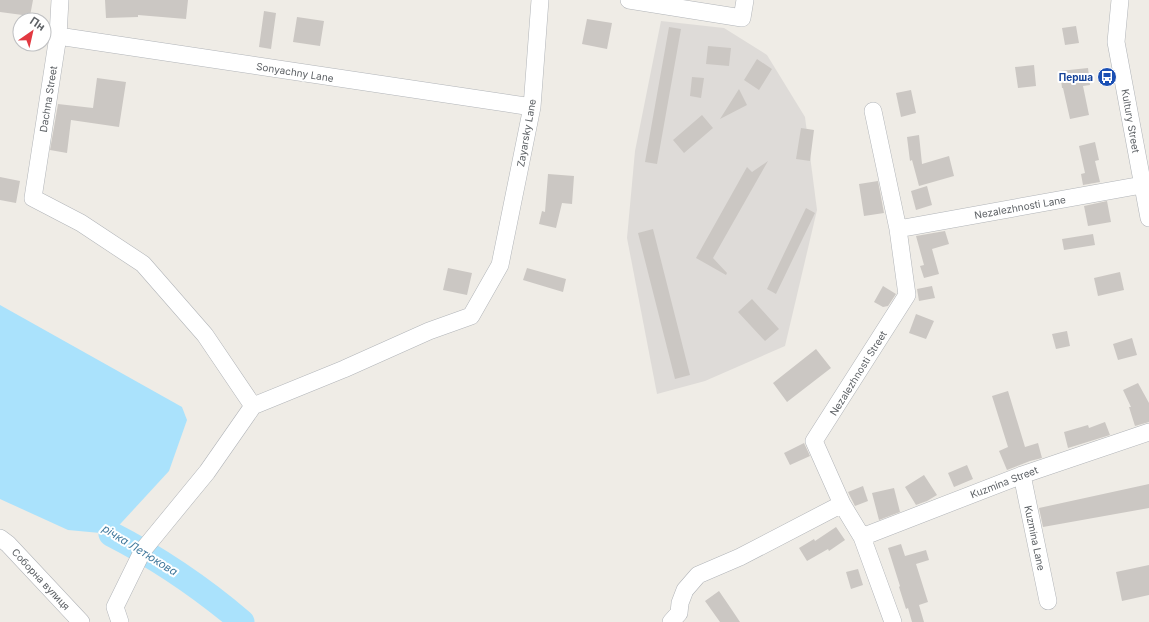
<svg xmlns="http://www.w3.org/2000/svg" width="1149" height="622" font-family="Inter,sans-serif">
  <style>
    .industrial { fill: #dedbd8 }
    .water { fill: #aae2fc }
    .lines { fill: none; stroke-linecap: round; stroke-linejoin: round }
    .river { stroke: #aae2fc; stroke-width: 25 }
    .building { fill: #cbc7c3 }
    .minor-casing { stroke: #b1b4b8; stroke-width: 18 }
    .minor { stroke: #fff; stroke-width: 17 }
    .labels { text-anchor: middle; stroke-width: 4; stroke-linejoin: round; paint-order: stroke }
    .street-label { font-size: 10px; fill: #5e6266; stroke: #fff }
    .transit-label { font-size: 10px; font-weight: bold; fill: #164399; stroke: #fff; text-anchor: end }
    .water-label { font-size: 11px; font-style: italic; fill: #40789c; stroke: #fff }
  </style>
  <rect width="100%" height="100%" fill="#efece6"/>
  <!-- industrial -->
  <path class="industrial" d="M 661,21 L 724,28 L 767,55 L 805,117 L 817,210 L 785,346 L 705,381 L 657,394 L 627,238 L 635,151 Z"/>
  <!-- water -->
  <path class="water" d="M 0,305 L 182,407 L 187,420 L 169,471 L 111,534 L 68,530 L 0,499 Z"/>
  <g class="lines">
    <!-- river -->
    <path class="river" d="M 111,534 C 158,558 202,588 242,622"/>
  </g>
  <!-- building -->
  <path class="building" d="M 0,0 L 33,0 L 30,16 L 0,12 Z
    M 105,0 L 188,0 L 186,19 L 138,15 L 138,17 L 106,18 Z
    M 264,11 L 276,13 L 271,49 L 259,47 Z
    M 297,17 L 324,21 L 320,46 L 293,42 Z
    M 587,19 L 612,23 L 607,49 L 582,44 Z
    M 1076,26 L 1079,43 L 1065,45 L 1062,28 Z
    M 669,27 L 681,29 L 657,164 L 645,162 Z
    M 708,46 L 731,48 L 729,66 L 706,64 Z
    M 757,59 L 772,69 L 759,90 L 744,80 Z
    M 1034,65 L 1036,86 L 1018,88 L 1015,67 Z
    M 1088,68 L 1090,85 L 1083,86 L 1089,115 L 1070,119 L 1063,88 L 1062,88 L 1060,71 Z
    M 692,77 L 704,78 L 701,98 L 690,96 Z
    M 97,78 L 126,82 L 119,127 L 71,120 L 67,153 L 50,150 L 58,104 L 93,108 Z
    M 739,89 L 747,105 L 720,119 Z
    M 911,90 L 916,113 L 901,117 L 896,93 Z
    M 702,115 L 713,128 L 684,153 L 673,140 Z
    M 801,128 L 814,130 L 810,161 L 796,159 Z
    M 919,135 L 922,164 L 949,156 L 954,176 L 919,186 L 912,160 L 910,161 L 907,137 Z
    M 1095,142 L 1099,160 L 1095,161 L 1100,182 L 1083,185 L 1081,174 L 1085,173 L 1079,146 Z
    M 768,161 L 713,258 L 727,273 L 726,275 L 696,258 L 747,167 L 752,172 Z
    M 548,174 L 574,176 L 572,204 L 562,203 L 556,228 L 539,224 L 542,211 L 545,212 Z
    M 0,177 L 20,181 L 16,203 L 0,200 Z
    M 878,181 L 884,213 L 864,216 L 859,184 Z
    M 927,186 L 932,205 L 916,210 L 911,191 Z
    M 1107,201 L 1111,222 L 1088,226 L 1084,206 Z
    M 806,208 L 815,213 L 776,294 L 767,289 Z
    M 653,229 L 690,375 L 675,379 L 638,233 Z
    M 945,231 L 949,244 L 932,249 L 939,274 L 924,278 L 920,266 L 924,265 L 916,236 Z
    M 1093,234 L 1095,245 L 1064,250 L 1062,239 Z
    M 448,268 L 472,273 L 467,295 L 443,290 Z
    M 527,268 L 566,279 L 563,292 L 523,280 Z
    M 1120,272 L 1124,290 L 1098,296 L 1094,278 Z
    M 883,286 L 896,294 L 888,306 L 883,307 L 874,302 Z
    M 932,286 L 935,298 L 919,301 L 917,289 Z
    M 752,299 L 779,329 L 765,341 L 738,312 Z
    M 916,314 L 934,321 L 926,339 L 909,333 Z
    M 1067,331 L 1070,346 L 1056,349 L 1052,334 Z
    M 1132,338 L 1137,355 L 1118,360 L 1113,344 Z
    M 816,349 L 831,368 L 787,402 L 773,383 Z
    M 1138,383 L 1149,403 L 1149,422 L 1135,426 L 1129,407 L 1131,407 L 1123,390 Z
    M 1008,391 L 1025,447 L 1038,443 L 1042,458 L 1030,461 L 1007,470 L 999,451 L 1008,447 L 992,396 Z
    M 1105,422 L 1110,435 L 1068,448 L 1064,432 L 1088,425 L 1089,428 Z
    M 804,443 L 810,456 L 790,465 L 784,453 Z
    M 967,465 L 973,479 L 954,487 L 948,473 Z
    M 924,475 L 937,495 L 927,501 L 916,505 L 905,487 Z
    M 1149,484 L 1149,508 L 1043,527 L 1039,508 Z
    M 863,486 L 868,501 L 855,506 L 848,492 Z
    M 894,488 L 900,512 L 879,520 L 872,493 Z
    M 836,527 L 845,540 L 829,551 L 828,549 L 807,561 L 799,548 L 814,539 L 815,541 Z
    M 901,544 L 905,556 L 926,550 L 929,560 L 916,564 L 928,602 L 919,605 L 924,622 L 912,622 L 908,608 L 906,609 L 899,587 L 900,586 L 888,548 Z
    M 1149,565 L 1149,595 L 1122,601 L 1116,572 Z
    M 858,569 L 863,585 L 851,589 L 846,572 Z
    M 719,591 L 732,610 L 740,622 L 720,622 L 705,601 Z"/>
  <g class="lines">
    <defs>
      <path id="minor" d="M 60,0 L 58,36 L 33,198 L 81,223 L 143,264 L 205,335 L 253,406 L 207,472 L 143,550 L 115,607 L 120,622
        M 629,0 L 742,18 L 745,0
        M 1120,0 L 1116,42 L 1149,218
        M 58,36 L 532,107
        M 873,111 L 898,229 L 907,295 L 814,441 L 842,504 L 862,537 L 893,622
        M 898,229 L 1142,185
        M 253,406 L 344,369 L 429,331 L 471,316 L 500,265 L 532,107 L 540,0
        M 1022,475 L 1048,601
        M 862,537 L 1022,475 L 1149,432
        M 0,538 L 8,544 L 81,622
        M 671,622 L 679,613 L 680,603 L 685,590 L 698,575 L 740,557 L 842,504"/>
    </defs>
    <!-- minor casing -->
    <use href="#minor" class="minor-casing"/>
    <!-- minor -->
    <use href="#minor" class="minor"/>
  </g>
  <!-- icons -->
  <defs>
    <symbol id="bus-disc" viewBox="-11 -11 22 22"><circle r="9.5" fill="#1a4fb4" stroke="#fff"/><path d="M-5-6H5V4H4V6H2V4H-2V6H-4V4H-5ZM-3.5-4V0h7V-4ZM-3.5 1.2v1.5H-2V1.2ZM2 1.2v1.5H3.5V1.2Z" fill="#fff"/></symbol>
  </defs>
  <g fill-rule="evenodd">
    <use href="#bus-disc" x="1096" y="66" width="22" height="22"/>
  </g>
  <g class="labels">
    <!-- street labels -->
    <g class="street-label">
      <text transform="translate(295 72) rotate(9)" y="4">Sonyachny Lane</text>
      <text transform="translate(48 99) rotate(-81)" y="4">Dachna Street</text>
      <text transform="translate(1131 121) rotate(80)" y="4">Kultury Street</text>
      <text transform="translate(526 133) rotate(-80)" y="4">Zayarsky Lane</text>
      <text transform="translate(1020 207) rotate(-10)" y="4">Nezalezhnosti Lane</text>
      <text transform="translate(858 373) rotate(-58)" y="4">Nezalezhnosti Street</text>
      <text transform="translate(1004 482) rotate(-21)" y="4">Kuzmina Street</text>
      <text transform="translate(1035 538) rotate(78)" y="4">Kuzmina Lane</text>
      <text transform="translate(41 579) rotate(47)" y="4">Соборна вулиця</text>
    </g>
    <!-- transit labels -->
    <g class="transit-label">
      <text x="1093" y="81">Перша</text>
    </g>
    <!-- water labels -->
    <g class="water-label">
      <text transform="translate(140 550) rotate(32)" y="4">річка Летюкова</text>
    </g>
  </g>
  <!-- north arrow -->
  <g transform="translate(32 32) rotate(34)"><circle r="19" fill="#ffffff" stroke="#bfc0c2"/>
  <path d="M0-3L7 15L0 10L-7 15Z" fill="#e23941"/>
  <text y="-6" font-size="11" font-weight="bold" text-anchor="middle" fill="#5e6266">Пн</text>
  </g>
</svg>
